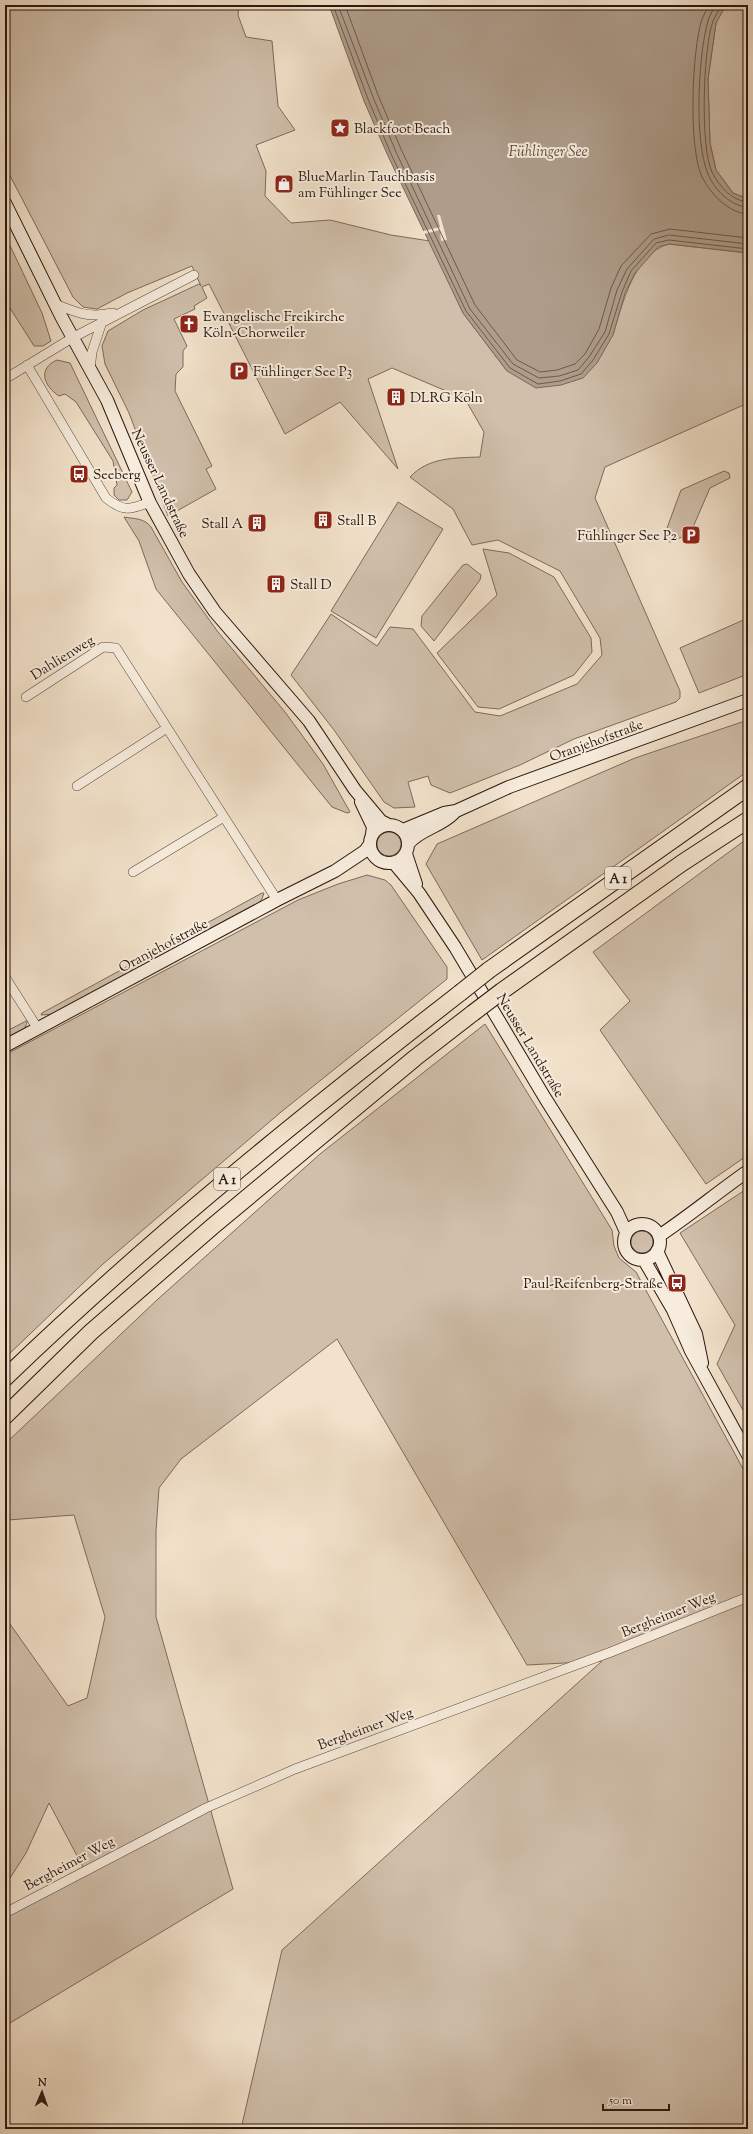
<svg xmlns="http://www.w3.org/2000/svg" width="753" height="2134" font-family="'Sorts Mill Goudy',serif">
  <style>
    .green { fill: #d0bfab; stroke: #7c6a5c }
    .water { fill: #ae9d8b; stroke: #796759 }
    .pier { fill: #f2e2cb }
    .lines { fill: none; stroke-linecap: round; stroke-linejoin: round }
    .shore { stroke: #6c5a4c; stroke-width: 1 }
    .street-casing { stroke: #5b493d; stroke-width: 10 }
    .secondary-casing { stroke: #29160e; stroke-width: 14 }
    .highway-casing { stroke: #29160e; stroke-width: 18 }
    .street { stroke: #f7ecdd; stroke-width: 9 }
    .secondary { stroke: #f7ecdd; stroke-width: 12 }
    .highway { stroke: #f2e2cb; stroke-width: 16 }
    .highway-bridge-casing { stroke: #29160e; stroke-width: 18; stroke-linecap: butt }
    .highway-bridge { stroke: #f2e2cb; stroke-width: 16 }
    .labels { text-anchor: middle; stroke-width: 4; stroke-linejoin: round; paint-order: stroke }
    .shield { fill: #f7ecdd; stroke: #67564c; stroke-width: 1 }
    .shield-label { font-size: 13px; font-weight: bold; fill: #29160e }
    .poi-label { font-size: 14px; fill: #29160e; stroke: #f7ecdd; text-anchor: start }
    .street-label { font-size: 14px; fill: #29160e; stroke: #f7ecdd }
    .water-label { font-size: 15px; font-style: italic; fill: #5e4c40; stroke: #f7ecdd }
  </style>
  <rect width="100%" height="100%" fill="#f2e2cb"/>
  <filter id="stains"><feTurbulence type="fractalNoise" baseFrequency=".005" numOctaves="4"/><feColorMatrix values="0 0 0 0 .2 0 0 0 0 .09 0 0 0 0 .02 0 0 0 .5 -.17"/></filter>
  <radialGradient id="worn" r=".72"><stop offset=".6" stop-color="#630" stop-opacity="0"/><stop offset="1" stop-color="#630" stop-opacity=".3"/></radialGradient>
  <!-- green -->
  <path class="green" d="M 5,5 L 239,5 L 238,15 L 246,37 L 272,41 L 278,106 L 295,130 L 256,145 L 266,171 L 265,196 L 291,223 L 330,220 L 391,235 L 430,241 L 463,313 L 507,371 L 613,335 C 622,305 634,253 669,244 L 748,253 L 748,403 L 605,467 L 595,498 L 680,691 L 680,698 L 676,702 L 574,739 L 520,765 L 450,793 L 431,785 L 428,776 L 408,782 L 415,807 L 394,808 L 384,802 L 334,730 L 291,675 L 331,614 L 377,646 L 390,627 L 413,629 L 475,712 L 500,716 L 577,684 L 602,655 L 600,638 L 560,571 L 498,540 L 472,545 L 453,509 L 410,477 C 429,457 454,458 480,457 L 484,432 L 465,399 L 392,368 L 368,379 L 398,469 L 340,402 L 285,434 L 209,284 L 202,287 L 207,298 L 194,306 L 195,309 L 174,319 L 187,346 L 183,351 L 183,367 L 176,374 L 175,391 L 212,466 L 206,469 L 216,489 L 168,516 L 129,413 L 105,364 L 102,346 L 108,331 L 143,310 L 199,284 L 201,286 L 192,266 L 127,293 L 97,309 L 83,307 L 73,297 L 5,166 Z
    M 726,5 L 748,5 L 748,199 L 733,193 L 716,170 L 710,143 L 708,79 L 716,23 Z
    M 5,235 L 42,313 L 51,341 L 43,346 L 34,346 L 5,300 Z
    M 57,360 L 70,363 L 132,492 L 127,500 L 119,500 L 114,495 L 114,488 L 117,485 L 113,461 L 76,402 L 65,394 L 59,396 C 44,386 37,369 57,360 Z
    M 724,471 L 729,473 L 730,478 L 710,488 L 690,534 L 670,542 L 663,539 L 681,490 Z
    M 398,502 L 443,529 L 376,638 L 331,611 Z
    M 124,517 C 135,519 144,518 151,527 L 182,582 L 218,632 L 285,712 L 323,764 L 350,812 L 347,813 L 332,807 L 156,589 L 139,541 Z
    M 483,549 L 509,553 L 554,577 L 591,638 L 592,652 L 574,675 L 499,709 L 478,707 L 437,653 L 497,595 Z
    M 467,564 L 481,575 L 480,580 L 434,641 L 421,626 L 422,616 L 463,565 Z
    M 748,618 L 748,674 L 699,693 L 680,648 Z
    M 748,720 L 748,771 L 482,960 L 426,864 L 437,844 L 635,758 Z
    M377 844a12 12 0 1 1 24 0a12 12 0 1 1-24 0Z
    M 748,838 L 748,1155 L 706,1184 L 600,1030 L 630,1001 L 593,952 Z
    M 367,875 L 385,880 L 391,885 L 447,967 L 447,979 L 281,1112 L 103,1264 L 5,1358 L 5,1055 L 298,900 L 338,884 Z
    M 262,893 L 264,893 L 262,899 L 258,904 L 55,1014 L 41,1015 L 42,1013 Z
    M 28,1020 L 24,1030 L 5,1040 L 5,1032 Z
    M 485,1024 L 612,1230 L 614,1246 L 619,1258 L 636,1272 L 748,1478 L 748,2129 L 241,2129 L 282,1950 L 602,1661 L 527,1665 L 337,1339 L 181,1459 L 159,1488 L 156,1531 L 156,1617 L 233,1889 L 5,2026 L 5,1909 L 83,1867 L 49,1803 L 26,1853 L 5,1886 L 5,1617 L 68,1706 L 87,1698 L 105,1617 L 74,1515 L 8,1520 L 5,1522 L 5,1444 L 158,1299 L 320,1154 Z
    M 748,1188 L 748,1233 L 744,1236 L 748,1242 L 748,1419 L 717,1364 L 735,1325 L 680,1233 Z
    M631 1242a11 11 0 1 1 22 0a11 11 0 1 1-22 0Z"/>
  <!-- water -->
  <path class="water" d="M 329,5 L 726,5 L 716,23 L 708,79 L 710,143 L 716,170 L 733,193 L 748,199 L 748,253 L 669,244 L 658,247 L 635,273 L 625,293 L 613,335 L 597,363 L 583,378 L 561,385 L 536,388 L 507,371 L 463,313 L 388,156 L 364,101 Z"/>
  <!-- pier -->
  <path class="pier" d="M 437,215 L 440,215 L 447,240 L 441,241 L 440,230 L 424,234 L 423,231 L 440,227 Z"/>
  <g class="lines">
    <!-- shore -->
    <path class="shore" d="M 333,5 L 368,99 L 391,154 L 466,311 L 510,368 L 538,384 L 560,381 L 581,374 L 593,360 L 609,334 L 622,292 L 631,271 L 656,243 L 669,240 L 748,249
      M 338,5 L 373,97 L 396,152 L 470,309 L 513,364 L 539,378 L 559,376 L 578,370 L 589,357 L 605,332 L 617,290 L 627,269 L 654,239 L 669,235 L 748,244
      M 345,5 L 378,95 L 401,149 L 475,305 L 517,360 L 540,372 L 557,370 L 575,364 L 585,354 L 599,329 L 611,288 L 621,266 L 651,234 L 670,229 L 748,238
      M 709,5 C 707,9 704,14 702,19 C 692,50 688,147 702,177 C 711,194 728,213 748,214
      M 716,5 C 713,10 709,16 708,21 C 698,56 694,141 708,174 C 714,189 731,207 748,207
      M 722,5 C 719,10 715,16 713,21 C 703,48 700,147 712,172 C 719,186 732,201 748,202"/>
    <defs>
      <path id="street" d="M 55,304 C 77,313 89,318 113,313
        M 27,365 L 106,498 C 123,512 130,510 150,502
        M 90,370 L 92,352 L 102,322
        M 5,379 L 72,338 L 194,275
        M 26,697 L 103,647 L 116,648 L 277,900
        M 77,786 L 167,728
        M 133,872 L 224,817
        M 5,977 L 38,1029
        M 5,1913 L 206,1808 L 295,1769 L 611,1652 L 748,1597"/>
      <path id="secondary" d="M 5,203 L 62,318 L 107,400 L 150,503 L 189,574 L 215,612 L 309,721 L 355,790 L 381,821 L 389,825
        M 361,802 L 373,827 L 372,834
        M370 844a19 19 0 1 1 38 0a19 19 0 1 1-38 0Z
        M 403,830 L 444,813 L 456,811 L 509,787 L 748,700
        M 408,844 C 420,829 441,827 454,813
        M 406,854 L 416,884
        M 394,863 L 419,893 L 455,947 L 545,1098 L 617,1212 L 626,1232
        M 5,1046 L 277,900 L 335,871 L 365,851 L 370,844
        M624 1242a18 18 0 1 1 36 0a18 18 0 1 1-36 0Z
        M 659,1236 C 689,1216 718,1192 748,1171
        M 657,1251 L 696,1334 L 702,1363
        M 644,1260 L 673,1310 L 691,1351 L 748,1455"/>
      <path id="highway" d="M 489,970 L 748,787
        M 502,991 L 682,863 L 748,820
        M 5,1378 C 148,1240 303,1115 460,993
        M 5,1416 L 91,1332 L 213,1226 L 415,1058 L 473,1013"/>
    </defs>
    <!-- street casing -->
    <use href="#street" class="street-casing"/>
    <!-- secondary casing -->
    <use href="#secondary" class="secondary-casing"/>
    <!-- highway casing -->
    <use href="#highway" class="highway-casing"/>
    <!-- street -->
    <use href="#street" class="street"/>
    <!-- secondary -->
    <use href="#secondary" class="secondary"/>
    <!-- highway -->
    <use href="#highway" class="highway"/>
    <defs>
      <path id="highway-bridge" d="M 460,993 L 489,970
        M 473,1013 L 502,991"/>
    </defs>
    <!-- highway-bridge casing -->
    <use href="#highway-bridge" class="highway-bridge-casing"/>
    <!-- highway-bridge -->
    <use href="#highway-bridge" class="highway-bridge"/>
  </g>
  <!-- icons -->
  <defs>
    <symbol id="sight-square" viewBox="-11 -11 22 22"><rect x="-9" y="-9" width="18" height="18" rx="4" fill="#8f2418" stroke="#f7ecdd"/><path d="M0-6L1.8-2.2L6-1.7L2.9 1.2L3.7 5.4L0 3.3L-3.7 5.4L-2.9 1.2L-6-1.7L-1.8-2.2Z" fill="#fff"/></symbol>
    <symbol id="shop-square" viewBox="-11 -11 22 22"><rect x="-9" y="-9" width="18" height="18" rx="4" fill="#8f2418" stroke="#f7ecdd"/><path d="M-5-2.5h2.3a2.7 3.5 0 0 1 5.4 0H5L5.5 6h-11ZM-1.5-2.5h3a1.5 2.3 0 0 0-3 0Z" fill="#fff"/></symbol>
    <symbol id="church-square" viewBox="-11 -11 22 22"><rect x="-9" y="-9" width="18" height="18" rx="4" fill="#8f2418" stroke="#f7ecdd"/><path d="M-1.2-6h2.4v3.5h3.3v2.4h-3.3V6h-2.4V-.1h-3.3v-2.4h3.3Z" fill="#fff"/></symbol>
    <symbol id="parking-square" viewBox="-11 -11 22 22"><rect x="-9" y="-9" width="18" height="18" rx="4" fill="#8f2418" stroke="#f7ecdd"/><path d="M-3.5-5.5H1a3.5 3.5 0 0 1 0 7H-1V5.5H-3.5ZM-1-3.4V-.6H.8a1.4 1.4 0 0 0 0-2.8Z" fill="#fff"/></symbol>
    <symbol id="building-square" viewBox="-11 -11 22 22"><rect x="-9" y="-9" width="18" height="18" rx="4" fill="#8f2418" stroke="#f7ecdd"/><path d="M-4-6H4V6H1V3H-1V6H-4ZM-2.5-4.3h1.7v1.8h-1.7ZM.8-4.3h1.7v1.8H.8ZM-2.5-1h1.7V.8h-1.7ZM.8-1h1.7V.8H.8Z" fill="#fff"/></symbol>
    <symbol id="bus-square" viewBox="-11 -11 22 22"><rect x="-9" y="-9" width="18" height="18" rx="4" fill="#8f2418" stroke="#f7ecdd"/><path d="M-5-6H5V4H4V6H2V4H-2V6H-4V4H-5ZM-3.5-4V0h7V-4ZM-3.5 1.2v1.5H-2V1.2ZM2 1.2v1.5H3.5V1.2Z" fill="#fff"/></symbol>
  </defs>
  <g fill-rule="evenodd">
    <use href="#sight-square" x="329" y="117" width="22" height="22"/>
    <use href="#shop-square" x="273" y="173" width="22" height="22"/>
    <use href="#church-square" x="178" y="313" width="22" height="22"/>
    <use href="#parking-square" x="228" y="360" width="22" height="22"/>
    <use href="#building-square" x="385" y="386" width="22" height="22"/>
    <use href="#bus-square" x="68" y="463" width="22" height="22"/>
    <use href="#building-square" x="312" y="509" width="22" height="22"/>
    <use href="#building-square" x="246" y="512" width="22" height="22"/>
    <use href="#parking-square" x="680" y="524" width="22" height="22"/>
    <use href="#building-square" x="265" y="573" width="22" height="22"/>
    <use href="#bus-square" x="666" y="1272" width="22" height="22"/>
  </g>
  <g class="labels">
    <!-- shield labels -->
    <g class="shield">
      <rect x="605" y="867" width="26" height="22" rx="3"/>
      <rect x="214" y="1168" width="26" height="22" rx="3"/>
    </g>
    <g class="shield-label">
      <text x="618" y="883">A 1</text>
      <text x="227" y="1184">A 1</text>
    </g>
    <!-- poi labels -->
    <g class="poi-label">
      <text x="354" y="133">Blackfoot Beach</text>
      <text x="298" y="181">BlueMarlin Tauchbasis<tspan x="298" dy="16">am Fühlinger See</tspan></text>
      <text x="203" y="321">Evangelische Freikirche<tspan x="203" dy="16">Köln-Chorweiler</tspan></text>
      <text x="253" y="376">Fühlinger See P3</text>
      <text x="410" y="402">DLRG Köln</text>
      <text x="93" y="479">Seeberg</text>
      <text x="337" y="525">Stall B</text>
      <text x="243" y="528" text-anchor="end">Stall A</text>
      <text x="677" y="540" text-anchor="end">Fühlinger See P2</text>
      <text x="290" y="589">Stall D</text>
      <text x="663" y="1288" text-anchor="end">Paul-Reifenberg-Straße</text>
    </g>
    <!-- street labels -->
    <g class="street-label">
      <text transform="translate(161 483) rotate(65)" y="5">Neusser Landstraße</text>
      <text transform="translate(62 657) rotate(-32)" y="5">Dahlienweg</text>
      <text transform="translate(596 740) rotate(-20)" y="5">Oranjehofstraße</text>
      <text transform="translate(163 945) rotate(-28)" y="5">Oranjehofstraße</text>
      <text transform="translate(531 1045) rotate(59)" y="5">Neusser Landstraße</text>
      <text transform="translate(668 1614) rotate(-22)" y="5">Bergheimer Weg</text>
      <text transform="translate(365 1728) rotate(-20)" y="5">Bergheimer Weg</text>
      <text transform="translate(69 1863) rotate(-28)" y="5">Bergheimer Weg</text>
    </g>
    <!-- water labels -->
    <g class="water-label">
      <text x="548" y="156">Fühlinger See</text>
    </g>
  </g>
  <!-- margin -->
  <rect width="753" height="2134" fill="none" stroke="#f2e2cb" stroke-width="20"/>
  <rect x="6" y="6" width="741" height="2122" fill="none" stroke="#29160e" stroke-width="2"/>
  <rect x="10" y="10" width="733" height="2114" fill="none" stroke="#29160e"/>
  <!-- north arrow -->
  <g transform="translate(42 2092) rotate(2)" stroke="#f7ecdd" stroke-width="3" paint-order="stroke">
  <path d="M0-3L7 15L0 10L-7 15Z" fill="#29160e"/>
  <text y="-6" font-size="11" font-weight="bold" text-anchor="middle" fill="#29160e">N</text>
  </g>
  <!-- scale -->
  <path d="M603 2104v6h66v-6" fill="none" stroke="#29160e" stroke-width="2"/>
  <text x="609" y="2104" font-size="12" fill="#29160e" stroke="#f7ecdd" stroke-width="3" paint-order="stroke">50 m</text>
  <rect width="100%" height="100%" filter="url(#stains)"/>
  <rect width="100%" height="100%" fill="url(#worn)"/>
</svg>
